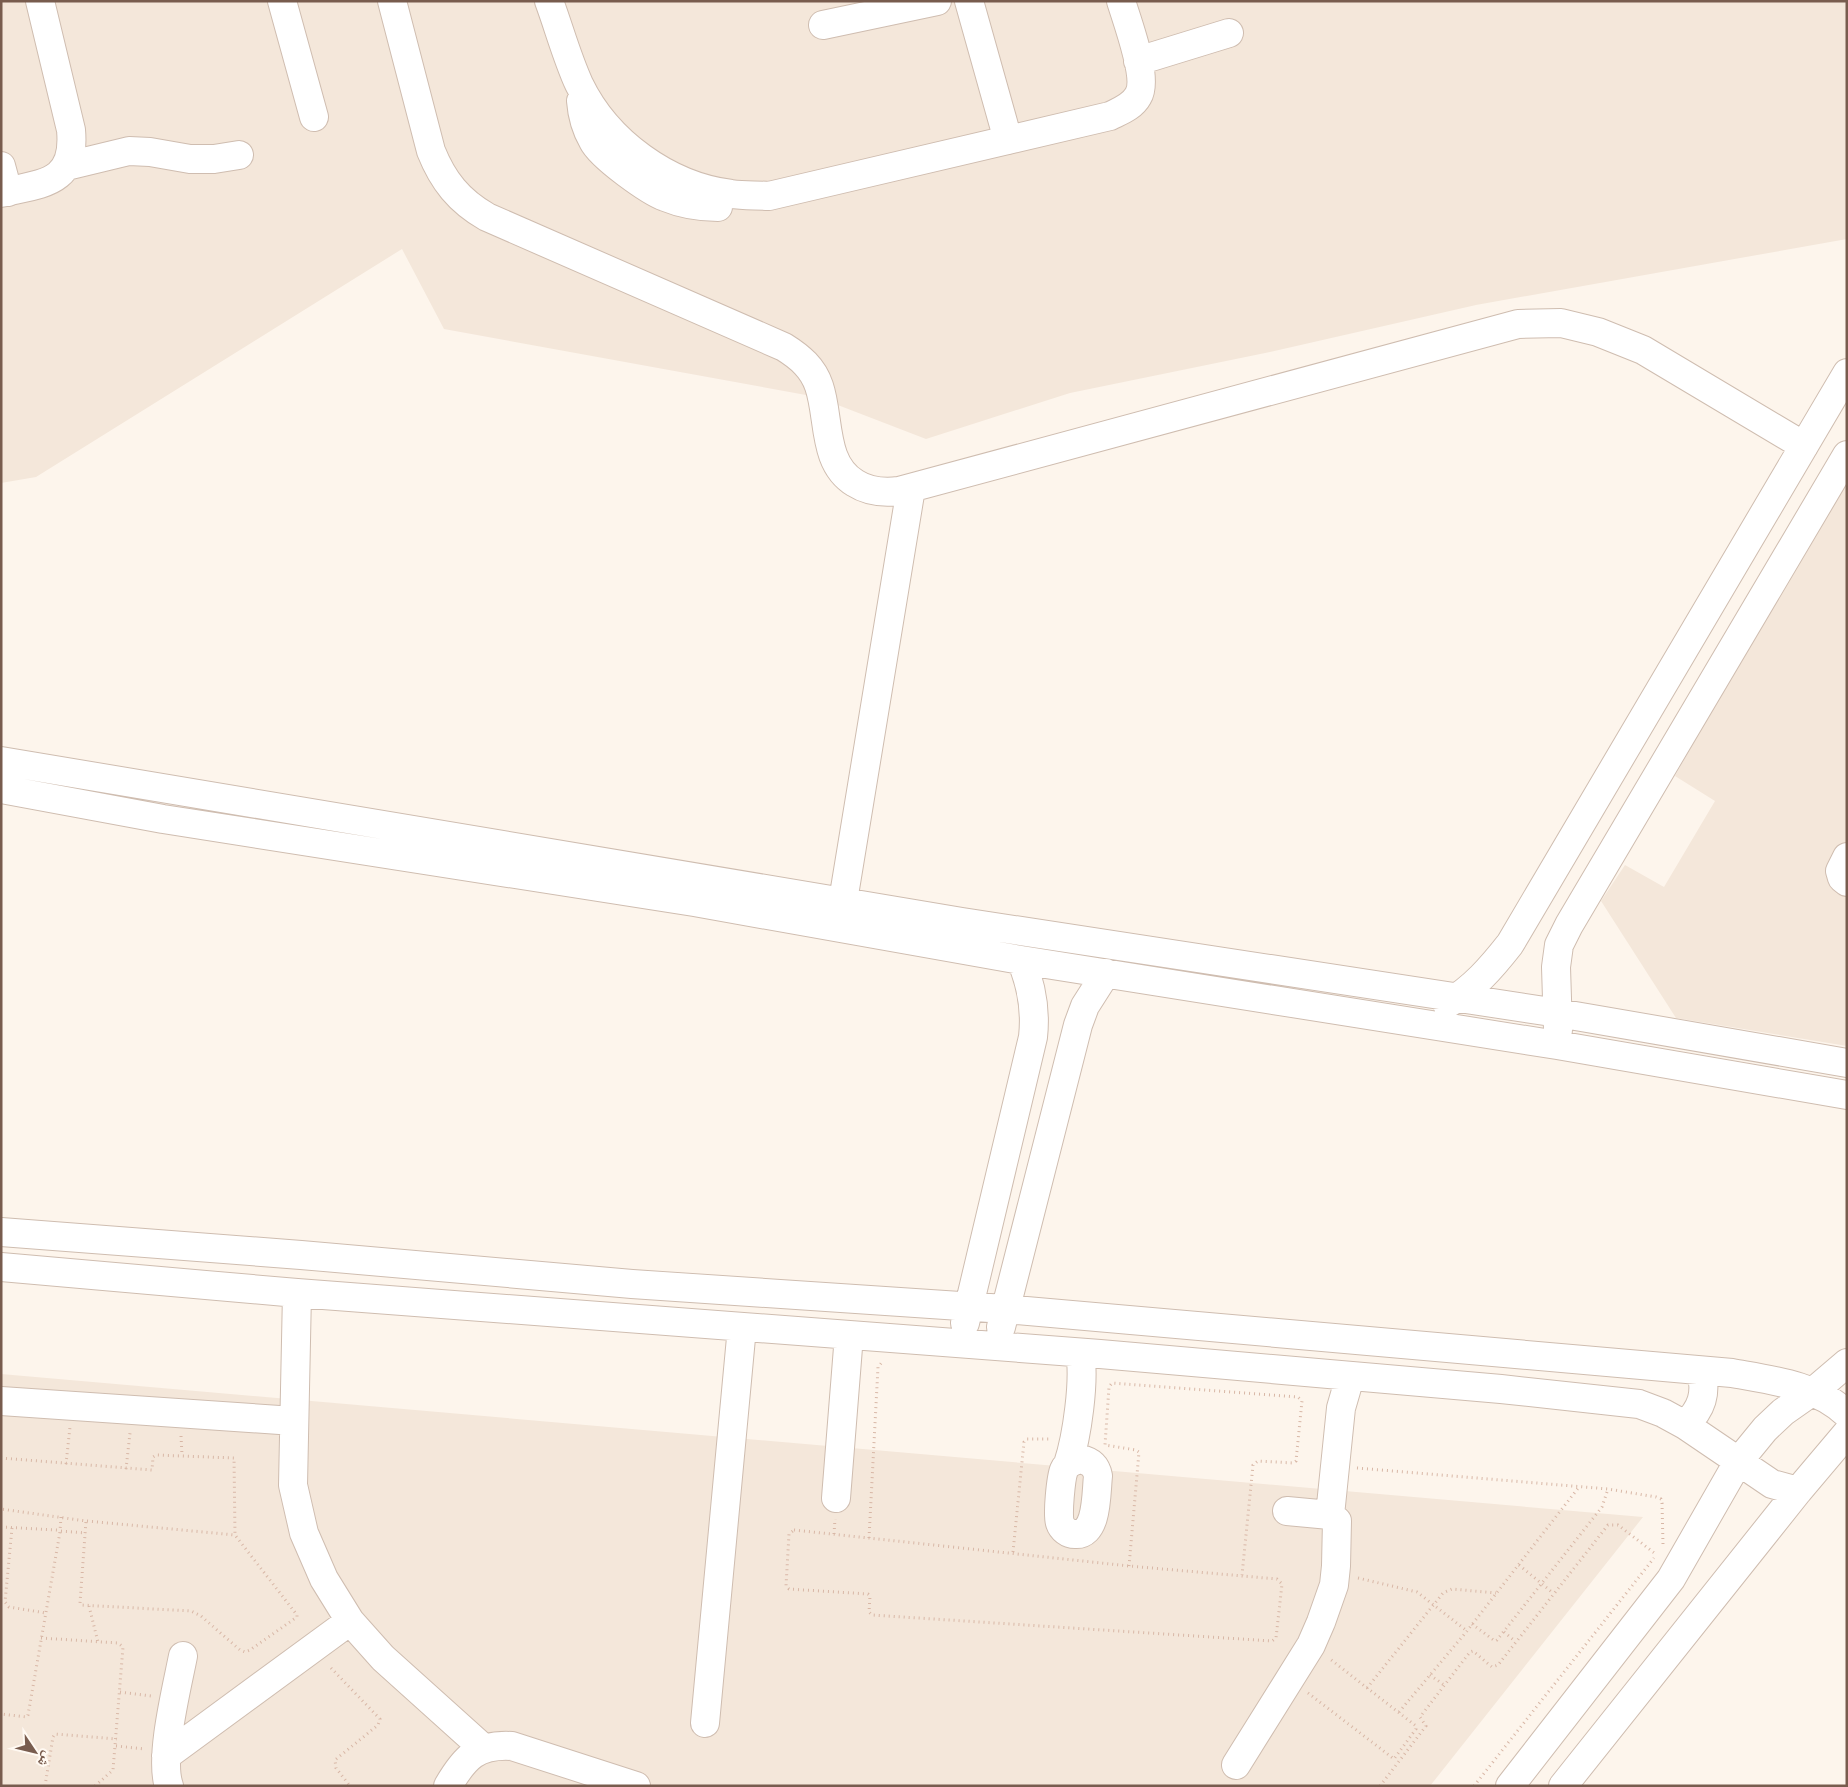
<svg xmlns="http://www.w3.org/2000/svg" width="1848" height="1787" font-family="Quicksand,'Noto Naskh Arabic',sans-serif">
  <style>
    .residential { fill: #f4e7da }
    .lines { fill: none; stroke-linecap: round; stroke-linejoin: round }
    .minor-casing { stroke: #cfbdb0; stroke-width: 30 }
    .path { stroke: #d8b7a6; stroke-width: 3; stroke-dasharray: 1 4; stroke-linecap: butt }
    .minor { stroke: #fff; stroke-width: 28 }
  </style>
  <rect width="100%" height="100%" fill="#fdf5ec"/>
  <!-- residential -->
  <path class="residential" d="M 1,1 L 1847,1 L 1847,239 L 1476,305 L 1270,352 L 1070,393 L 926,439 L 817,397 L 444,329 L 402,249 L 36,477 L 1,483 Z
    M 1847,474 L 1847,1046 L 1676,1018 L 1601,901 L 1625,865 L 1664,887 L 1715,801 L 1675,776 L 1802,549 Z
    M 1,1374 L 1643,1517 L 1430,1786 L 1,1786 Z"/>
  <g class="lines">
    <defs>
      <path id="minor" d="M 282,1 L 314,117
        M 392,1 L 431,151 C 443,181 459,201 487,217 L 784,347 C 800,357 813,368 819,386 C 830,418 822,463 855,483 C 869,492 883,493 899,491 L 1518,324 L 1561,323 L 1598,332 L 1643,350 L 1804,446
        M 549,1 C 559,28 567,58 579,84 C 607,142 668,186 731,194 C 744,196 757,195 769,196 L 1110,116 C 1120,111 1132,107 1138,96 C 1149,79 1127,21 1121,1
        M 969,1 L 1008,140
        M 823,25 L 937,1
        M 1138,61 L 1229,33
        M 581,101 C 582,114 586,129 593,141 C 601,157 649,191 665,197 C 682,204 701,207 718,207
        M 1,166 L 8,192
        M 67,166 L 129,151 L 150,152 L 190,159 L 214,159 L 239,155
        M 1,193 C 43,183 76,184 71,130 L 40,1
        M 1,761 L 962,922 L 1558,1013 L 1847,1063
        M 1,789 L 163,819 L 694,902 L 1021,960 L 1557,1045 L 1847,1095
        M 1847,857 L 1840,871 L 1842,878 L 1847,882
        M 843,901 L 911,488
        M 1447,1004 C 1473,989 1492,967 1510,944 L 1847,373
        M 1558,1030 L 1556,967 L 1559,945 L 1569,925 L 1847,455
        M 1,1232 L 301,1255 L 632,1284 L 1005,1309 L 1732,1373 C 1771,1380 1817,1385 1847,1414
        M 1,1267 L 297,1293 L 1100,1354 L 1501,1389 L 1639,1404 L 1663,1413 L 1685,1425 L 1772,1484 L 1798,1491
        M 297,1293 L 293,1485 L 304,1533 L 324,1579 L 350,1621 L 383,1658 L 483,1748
        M 965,1323 L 1033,1037 C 1036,1010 1032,986 1021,960
        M 1001,1327 L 1078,1025 L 1085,1006 L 1106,973
        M 1,1401 L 294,1421
        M 1685,1425 C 1702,1409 1707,1393 1701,1371
        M 1080,1459 C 1090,1461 1096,1465 1098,1476 C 1096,1492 1098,1536 1075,1534 C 1068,1534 1062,1529 1060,1523 C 1057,1516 1061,1477 1064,1470 C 1067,1463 1073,1461 1080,1459 Z
        M 1068,1464 C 1077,1437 1085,1380 1080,1353
        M 836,1498 L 849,1335
        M 1330,1515 L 1341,1408 L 1350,1377
        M 705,1723 L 742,1327
        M 166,1756 L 350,1621
        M 1236,1765 L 1311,1645 L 1321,1622 L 1334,1585 L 1336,1566 L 1337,1521 L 1330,1515 L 1287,1511
        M 169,1786 C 159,1758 177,1687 183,1656
        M 448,1786 C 465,1757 477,1744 512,1746 L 636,1786
        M 1510,1786 L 1671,1579 L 1738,1462 L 1765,1429 L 1783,1412 L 1820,1386 L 1847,1363
        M 1563,1786 L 1798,1491 L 1847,1433"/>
    </defs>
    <!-- minor casing -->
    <use href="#minor" class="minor-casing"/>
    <!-- path -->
    <path class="path" d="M 181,1436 L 182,1455
      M 1,1458 L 152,1470 L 153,1457 L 156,1455 L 234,1458 L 235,1535 L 297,1615 L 297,1617 L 250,1650 L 245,1652 L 240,1650 L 201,1616 L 191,1611 L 81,1605 L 80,1603 L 86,1521 L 1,1509
      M 66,1464 L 70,1427
      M 1357,1468 L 1608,1489 L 1656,1497 L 1661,1499 L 1662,1503 L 1663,1544
      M 126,1469 L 130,1433
      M 61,1517 L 60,1531 L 86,1533
      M 87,1521 L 235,1535
      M 1,1527 L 57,1530 L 60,1532 L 28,1715 L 27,1717 L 1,1714
      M 12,1528 L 5,1602 L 9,1607 L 46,1613
      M 794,1530 L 1129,1566 L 1277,1579 L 1282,1584 L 1276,1638 L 1272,1641 L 872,1615 L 869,1612 L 870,1596 L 868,1594 L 789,1589 L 786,1586 L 789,1534 Z
      M 834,1534 L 835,1519
      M 869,1538 L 878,1367 L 883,1361
      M 1013,1552 L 1024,1442 L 1027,1439 L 1050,1439
      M 1519,1565 L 1553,1593
      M 1129,1566 L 1139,1452 L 1136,1450 L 1105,1445 L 1109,1387 L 1112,1383 L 1298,1397 L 1302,1401 L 1296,1461 L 1293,1463 L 1258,1461 L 1253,1465 L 1242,1575
      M 1358,1578 L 1417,1592 L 1467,1631
      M 89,1606 L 98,1642
      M 1472,1624 L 1495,1641 L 1497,1640 L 1602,1507 L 1608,1489
      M 1504,1632 L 1515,1641
      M 41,1638 L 118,1643 L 123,1647 L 113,1770 L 95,1786
      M 331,1668 L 380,1719 L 378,1725 L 335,1760 L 336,1768 L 350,1786
      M 1430,1675 L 1444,1685
      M 1367,1688 L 1443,1593 L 1452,1589 L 1496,1593
      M 120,1692 L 151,1696
      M 1308,1693 L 1394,1759 L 1416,1729 L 1416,1726 L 1330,1659
      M 1399,1712 L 1467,1631 L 1579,1487
      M 116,1746 L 145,1749
      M 45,1786 L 53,1737 L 55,1734 L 117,1739
      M 1380,1786 L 1426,1726 L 1420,1717 L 1470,1652 L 1473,1651 L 1492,1667 L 1498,1665 L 1608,1525 L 1618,1525 L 1657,1555
      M 1474,1786 L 1654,1558"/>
    <!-- minor -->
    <use href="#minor" class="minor"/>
  </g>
  <!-- border -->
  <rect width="1848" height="1787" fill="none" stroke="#785c4e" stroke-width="5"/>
  <!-- north arrow -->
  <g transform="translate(35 1752) rotate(125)" stroke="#fff9f2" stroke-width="4" paint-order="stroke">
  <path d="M0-4L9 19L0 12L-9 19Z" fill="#785c4e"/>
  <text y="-8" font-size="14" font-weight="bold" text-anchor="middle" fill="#785c4e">ش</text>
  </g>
</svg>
